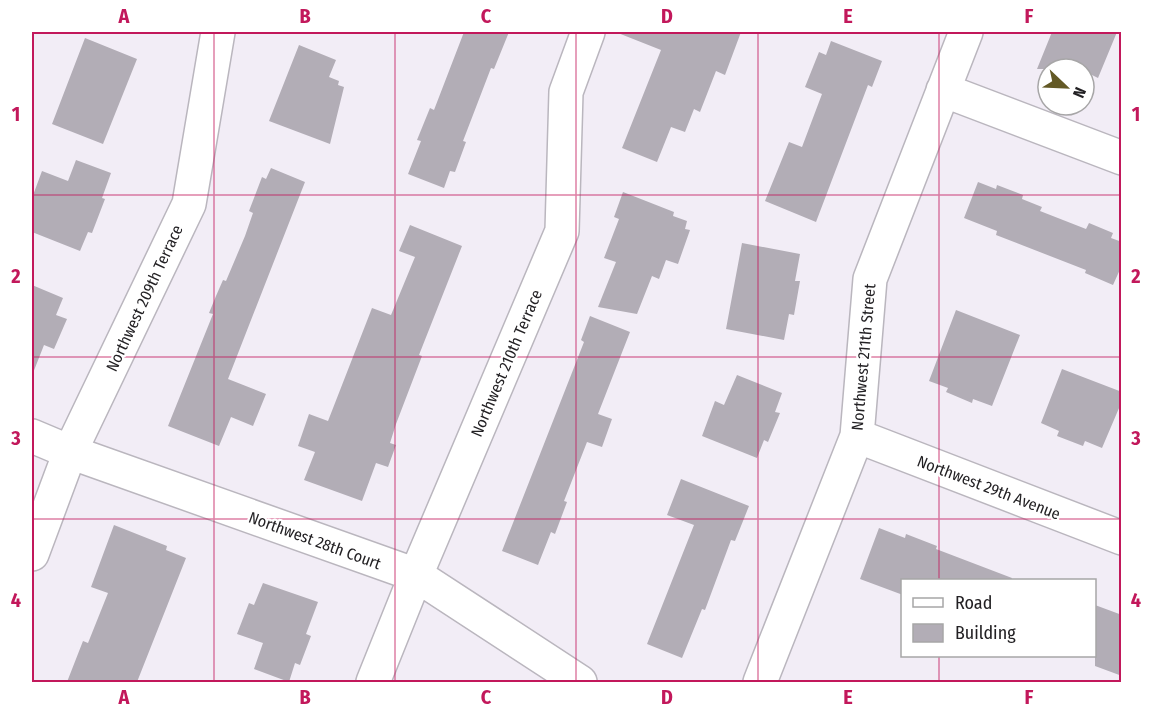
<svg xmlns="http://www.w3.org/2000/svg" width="1153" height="714" font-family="'Fira Sans Condensed',sans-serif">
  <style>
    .building { fill: #b2adb6 }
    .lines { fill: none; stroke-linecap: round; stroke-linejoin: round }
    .minor-casing { stroke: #bab6be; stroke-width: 36 }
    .minor { stroke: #fff; stroke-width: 33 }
    .grid { fill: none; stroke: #c2185b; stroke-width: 1.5; stroke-opacity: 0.55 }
    .labels { text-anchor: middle; stroke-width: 4.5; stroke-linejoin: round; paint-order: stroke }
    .street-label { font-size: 16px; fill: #232124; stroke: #fff }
    .neatline { fill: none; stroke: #c2185b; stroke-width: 2 }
    .grid-label { font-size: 20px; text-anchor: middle; font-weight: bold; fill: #c2185b }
  </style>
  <rect width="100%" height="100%" fill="#f2edf6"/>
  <!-- building -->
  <path class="building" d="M 464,32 L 509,32 L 494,69 L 491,68 L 463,141 L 466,142 L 455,172 L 450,171 L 444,188 L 408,174 L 421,141 L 417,140 L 430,108 L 434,110 Z
    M 618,32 L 741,32 L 725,75 L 716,71 L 700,112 L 694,109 L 685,132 L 671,127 L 657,162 L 622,148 L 661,50 L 618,33 Z
    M 1052,32 L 1117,32 L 1098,78 L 1084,71 L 1084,69 L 1037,69 Z
    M 85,38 L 137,59 L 103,144 L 52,124 Z
    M 831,41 L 882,61 L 872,87 L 868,85 L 816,222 L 765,201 L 789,142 L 802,147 L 822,94 L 805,87 L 819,52 L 826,55 Z
    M 299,45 L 336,60 L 329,77 L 339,81 L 338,85 L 344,87 L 330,144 L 269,121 Z
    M 76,160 L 111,173 L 102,198 L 105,199 L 92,233 L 88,232 L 80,251 L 32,232 L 32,198 L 42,171 L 68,181 Z
    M 271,168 L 305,182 L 228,379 L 266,394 L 253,426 L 231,417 L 219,446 L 168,426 L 213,314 L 209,313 L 216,296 L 223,280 L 226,281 L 245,236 L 253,213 L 249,211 L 262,177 L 266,179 Z
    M 978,182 L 996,189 L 997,185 L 1023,195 L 1022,199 L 1042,207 L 1040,211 L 1086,229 L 1089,223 L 1113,233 L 1111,238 L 1122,242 L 1122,265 L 1113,285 L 1085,273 L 1086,270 L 996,235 L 997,231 L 964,218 Z
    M 623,192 L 674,212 L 673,216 L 687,221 L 685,229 L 690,230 L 678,264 L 666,260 L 659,279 L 652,276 L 637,314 L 598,307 L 616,262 L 604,258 L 619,219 L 614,217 Z
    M 410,225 L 462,246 L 419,355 L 422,356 L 396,424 L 390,443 L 396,445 L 388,467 L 376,463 L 362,501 L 304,480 L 315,452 L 298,446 L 309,414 L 328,421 L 372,308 L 391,315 L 415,257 L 399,251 Z
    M 742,243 L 800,254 L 795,281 L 800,281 L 794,315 L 789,314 L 784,340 L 726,329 Z
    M 32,285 L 63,298 L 56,315 L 67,319 L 54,349 L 44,345 L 33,373 L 32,373 Z
    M 956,310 L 1020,335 L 992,406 L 973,399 L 972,403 L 946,392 L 948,388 L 929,381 Z
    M 590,316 L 630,332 L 598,414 L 612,419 L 602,447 L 587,442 L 564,501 L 567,502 L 555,534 L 551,532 L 538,565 L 502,551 L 584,342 L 581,340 Z
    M 1062,369 L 1122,392 L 1122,401 L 1102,448 L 1085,441 L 1083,446 L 1057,436 L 1059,431 L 1041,423 Z
    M 737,375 L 782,393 L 775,412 L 780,413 L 768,442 L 764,440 L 757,458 L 702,436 L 715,401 L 724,405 Z
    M 681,479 L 749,506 L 735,541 L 731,540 L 705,610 L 702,609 L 682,658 L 647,644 L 694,525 L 667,515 Z
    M 114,525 L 167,546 L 166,550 L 186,558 L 137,682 L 67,682 L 83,641 L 88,643 L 108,593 L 91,587 Z
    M 879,528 L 905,538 L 906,534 L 937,546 L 936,549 L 1012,578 L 1011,580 L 903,580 L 903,595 L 860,579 Z
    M 263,583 L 318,602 L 306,634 L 311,636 L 300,665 L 295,663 L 289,682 L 254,669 L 263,643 L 237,634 L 249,603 L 254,605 Z
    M 1095,605 L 1122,615 L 1122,676 L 1095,666 Z"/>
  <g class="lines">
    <defs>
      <path id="minor" d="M 943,90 L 1122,158
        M 32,436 L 70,452 L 416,575 L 580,682
        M 857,436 L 1122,538
        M 32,554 L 70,452 L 189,204 L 218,32
        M 373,682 L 416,575 L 562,231 L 566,92 L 588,32
        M 760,682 L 857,436 L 870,279 L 966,32"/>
    </defs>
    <!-- minor casing -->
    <use href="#minor" class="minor-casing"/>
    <!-- minor -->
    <use href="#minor" class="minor"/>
  </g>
  <!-- grid -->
  <path class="grid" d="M 214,32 L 214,682M 395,32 L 395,682M 576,32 L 576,682M 758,32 L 758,682M 939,32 L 939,580M 32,195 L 1122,195M 32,357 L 1122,357M 32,519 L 1122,519M 939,656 L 939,682"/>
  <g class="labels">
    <!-- street labels -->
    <g class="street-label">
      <text transform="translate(144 298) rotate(-65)" y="6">Northwest 209th Terrace</text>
      <text transform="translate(863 357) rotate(-85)" y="6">Northwest 211th Street</text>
      <text transform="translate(506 363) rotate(-67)" y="6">Northwest 210th Terrace</text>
      <text transform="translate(989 487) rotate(21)" y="6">Northwest 29th Avenue</text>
      <text transform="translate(315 540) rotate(20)" y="6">Northwest 28th Court</text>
    </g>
  </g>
  <!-- border -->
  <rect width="1153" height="714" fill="none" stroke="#ffffff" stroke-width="66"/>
  <!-- legend -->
  <rect x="901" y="579" width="195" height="78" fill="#ffffff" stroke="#a7a6a7" stroke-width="1.5"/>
  <rect x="913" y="598" width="30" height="9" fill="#ffffff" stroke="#a7a6a7" stroke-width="1.5"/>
  <text x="955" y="609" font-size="18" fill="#232124">Road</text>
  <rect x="913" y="624" width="30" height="18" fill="#b2adb6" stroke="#a7a6a7" stroke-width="1.5"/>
  <text x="955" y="639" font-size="18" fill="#232124">Building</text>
  <!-- north arrow -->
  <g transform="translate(1066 87) rotate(113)"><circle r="28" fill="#ffffff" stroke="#a7a6a7" stroke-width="1.5"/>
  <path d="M0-4.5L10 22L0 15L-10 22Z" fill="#635925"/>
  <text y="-9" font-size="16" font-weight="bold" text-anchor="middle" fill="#232124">N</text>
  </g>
  <rect x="33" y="33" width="1087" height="648" class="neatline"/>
  <g class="grid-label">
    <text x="124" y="23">A</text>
    <text x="305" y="23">B</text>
    <text x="486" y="23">C</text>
    <text x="667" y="23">D</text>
    <text x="848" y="23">E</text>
    <text x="1029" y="23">F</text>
    <text x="16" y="121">1</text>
    <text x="1136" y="121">1</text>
    <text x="16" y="283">2</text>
    <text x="1136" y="283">2</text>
    <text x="16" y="445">3</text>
    <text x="1136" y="445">3</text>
    <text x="16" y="607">4</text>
    <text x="1136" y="607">4</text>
    <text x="124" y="704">A</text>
    <text x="305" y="704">B</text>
    <text x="486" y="704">C</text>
    <text x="667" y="704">D</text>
    <text x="848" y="704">E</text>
    <text x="1029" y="704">F</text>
  </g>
</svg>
